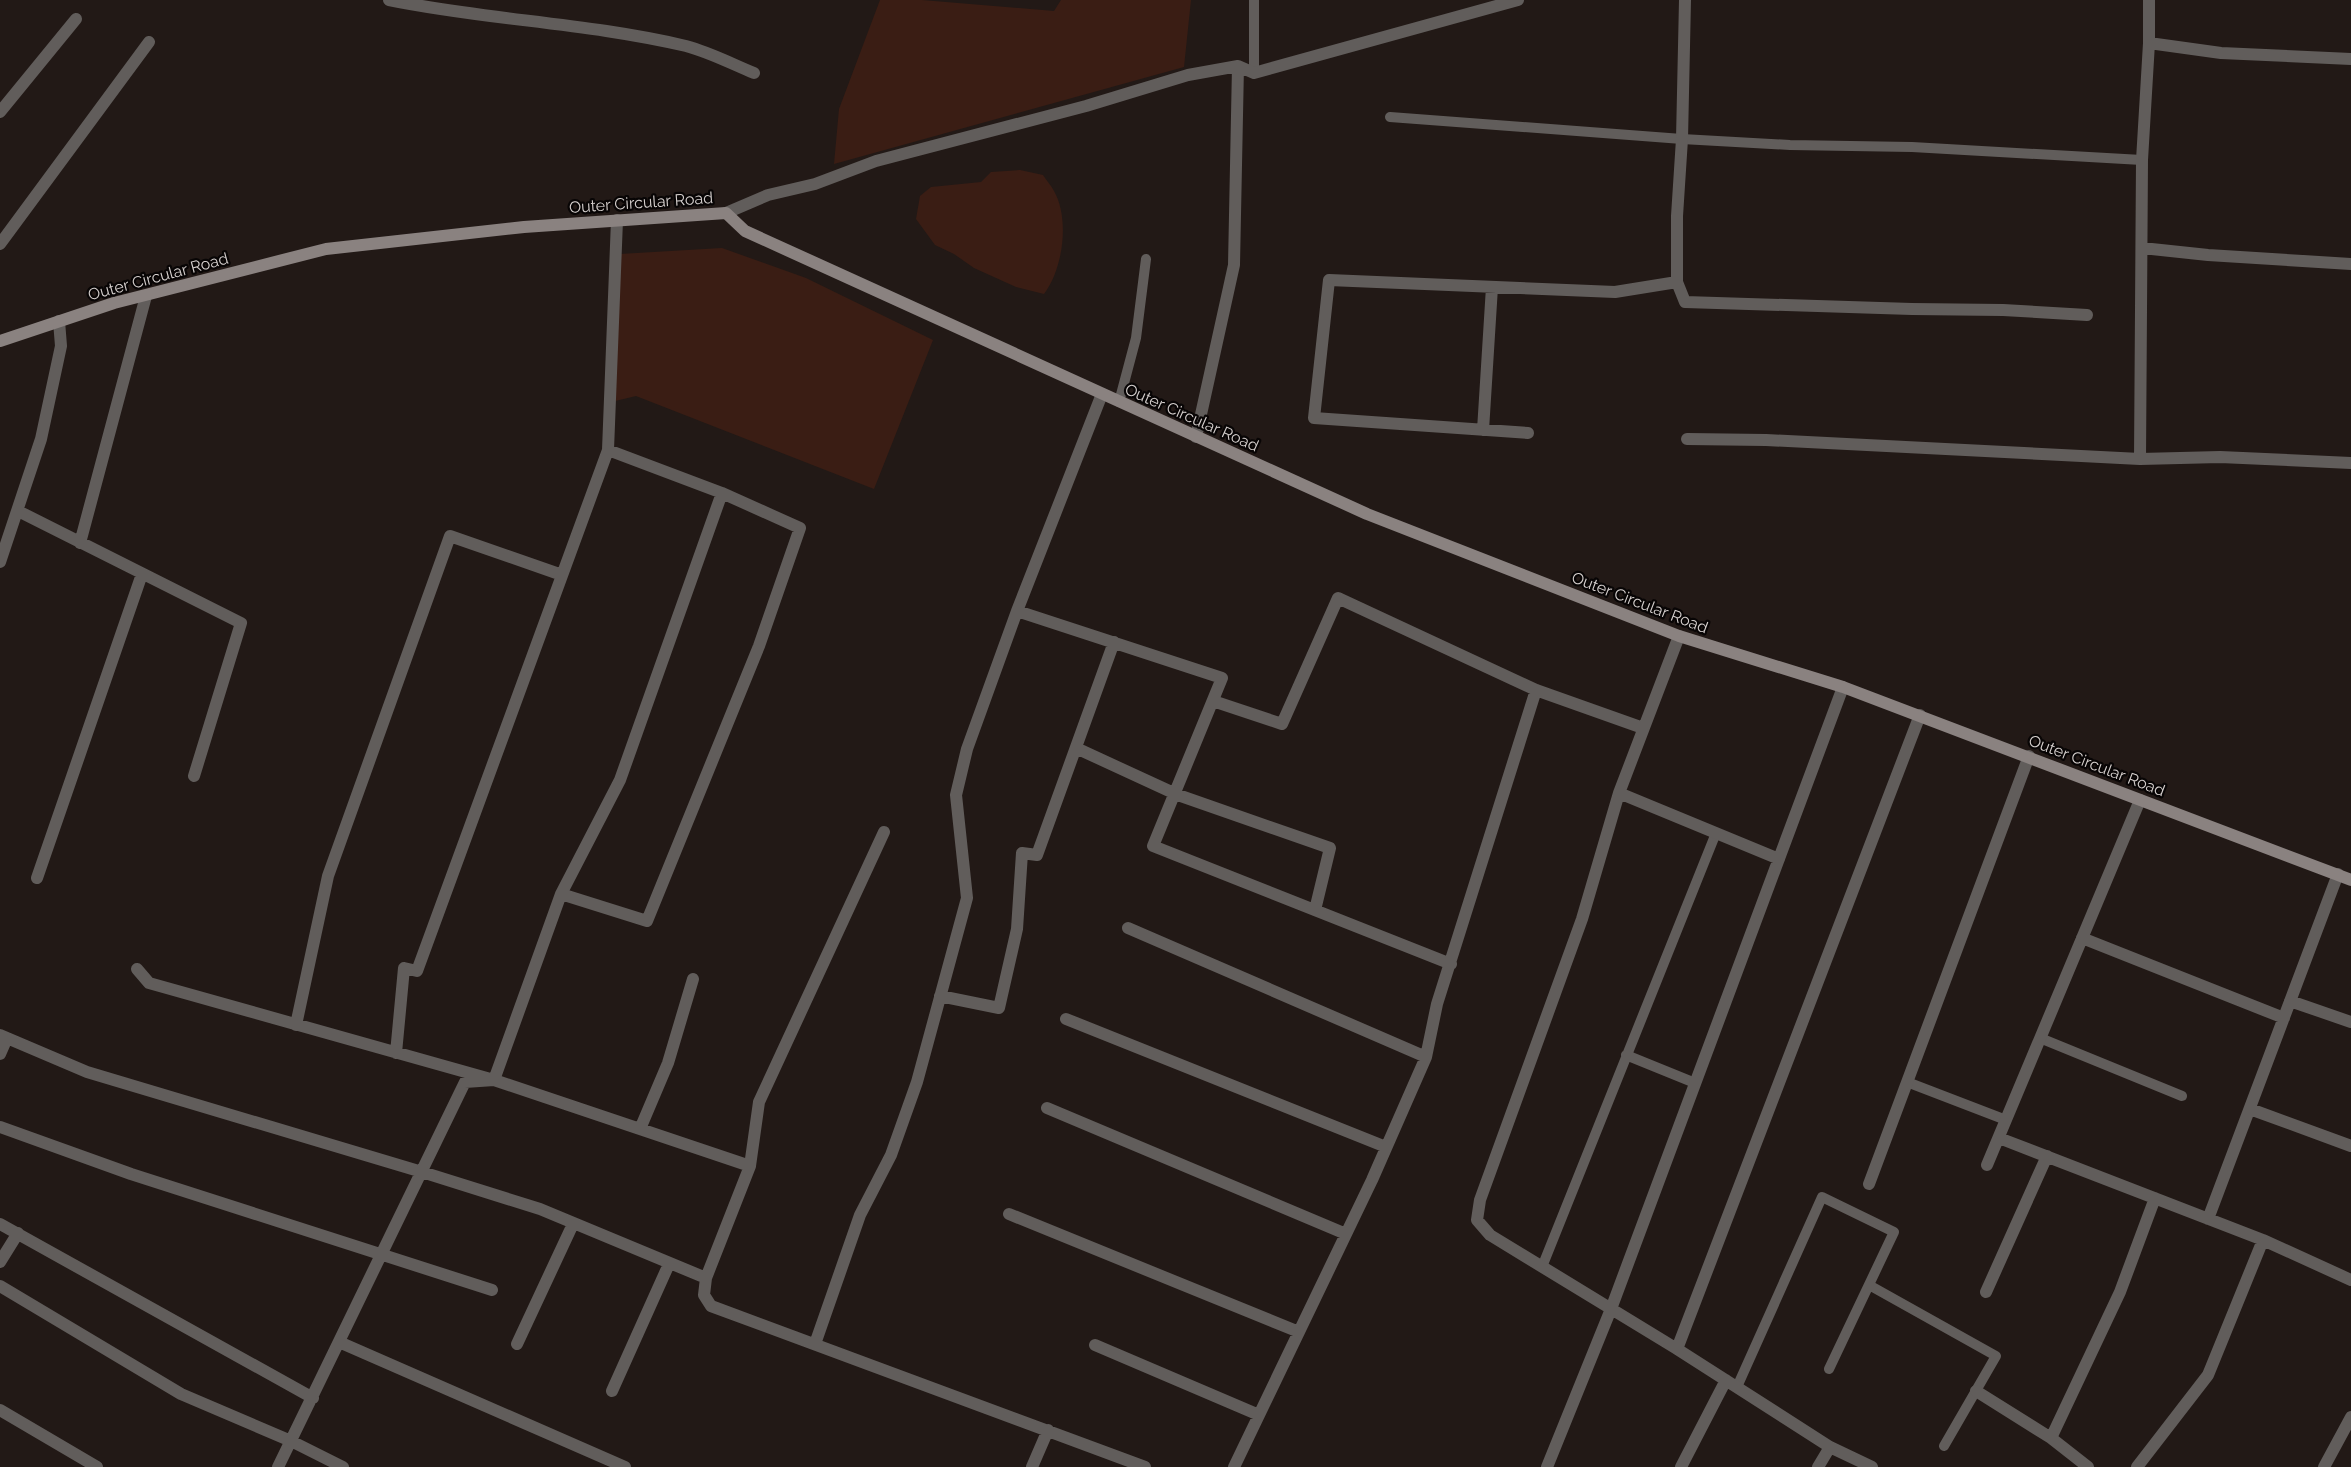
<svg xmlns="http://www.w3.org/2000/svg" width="2351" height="1467" font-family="Raleway,sans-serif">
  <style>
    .green { fill: #3a1d14 }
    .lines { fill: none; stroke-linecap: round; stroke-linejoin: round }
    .service { stroke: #615d5b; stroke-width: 10 }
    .minor { stroke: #615d5b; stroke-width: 12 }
    .secondary { stroke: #8a8280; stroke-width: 12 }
    .labels { text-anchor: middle; stroke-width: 4.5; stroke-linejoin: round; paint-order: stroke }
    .street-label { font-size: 16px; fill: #d6d0ce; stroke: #080505 }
  </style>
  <rect width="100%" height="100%" fill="#221916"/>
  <!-- green -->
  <path class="green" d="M 880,0 L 922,0 L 1054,11 L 1061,0 L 1191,0 L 1184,67 L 834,164 L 839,109 Z
    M 1020,170 L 1043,175 C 1046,180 1051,185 1054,191 C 1070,219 1063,269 1044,294 L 1016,287 L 974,268 L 954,254 L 935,245 L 916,219 L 920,196 L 931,187 L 981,182 L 991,172 Z
    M 722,248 L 806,278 L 933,340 L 874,489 L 636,396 L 611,402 L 620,254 Z"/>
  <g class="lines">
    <!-- service -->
    <path class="service" d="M 1254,0 L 1254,73
      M 1390,117 L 1682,139 L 1790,145 L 1912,147 L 2142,160
      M 1119,402 L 1136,338 L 1146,259
      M 2040,1038 L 2182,1096
      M 1626,1055 L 1695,1083
      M 1907,1082 L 2006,1120
      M 1542,1267 L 1716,833
      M 1869,1285 L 1996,1356 L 1944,1446
      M 1737,1387 L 1822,1197 L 1894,1232 L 1829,1369"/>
    <!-- minor -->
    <path class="minor" d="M 389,0 C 487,20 589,23 686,46 C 709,52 732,64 754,73
      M 1685,0 L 1682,139 L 1677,216 L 1677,282 L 1685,302 L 1912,309 L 2003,310 L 2087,315
      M 2149,43 L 2221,53 L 2351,59
      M 0,112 L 76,19
      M 726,213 L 768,195 L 815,184 L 876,161 L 1086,106 L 1188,75 L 1238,66 L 1254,73 L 1518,0
      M 0,244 L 149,42
      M 2142,248 L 2208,255 L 2351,264
      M 1102,394 L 1017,611 L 1222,678 L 1153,846 L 1451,964
      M 1483,430 L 1492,287
      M 1528,433 L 1314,418 L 1329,280 L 1615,292 L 1677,282
      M 1196,437 L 1234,265 L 1238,66
      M 1687,439 L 1766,440 L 2140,459 L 2220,457 L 2351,463
      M 2140,459 L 2142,160 L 2149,43 L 2149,0
      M 18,511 L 241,623 L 194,776
      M 80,543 L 146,296
      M 0,562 L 41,439 L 61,346 L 59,321
      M 1679,636 L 1619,793 L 1582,919 L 1480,1200 L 1477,1220 L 1490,1235 L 1677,1349 L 1830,1447 L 1872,1467
      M 1213,701 L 1282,724 L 1338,598 L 1536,690 L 1643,728
      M 1076,748 L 1178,795 L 1330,848 L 1315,910
      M 1619,793 L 1779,859
      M 37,878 L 142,574
      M 561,894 L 647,921 L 759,646 L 800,528 L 722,493 L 608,450
      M 1128,928 L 1426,1057
      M 2082,938 L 2284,1018
      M 137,969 L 149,983 L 494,1080 L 750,1166 L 706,1278 L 704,1295 L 711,1306 L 1145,1467
      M 940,996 L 999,1008 L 1017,929 L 1022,853 L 1037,855 L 1114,642
      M 2290,1001 L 2351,1022
      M 1066,1019 L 1386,1147
      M 296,1025 L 328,876 L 450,536 L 562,575
      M 0,1035 L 87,1072 L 422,1172 L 540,1209 L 706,1278
      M 396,1053 L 404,968 L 417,971 L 608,450 L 617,220
      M 0,1054 L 7,1038
      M 1047,1108 L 1346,1234
      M 2250,1109 L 2351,1146
      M 0,1127 L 131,1174 L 492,1290
      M 640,1129 L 668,1063 L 693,979
      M 1999,1138 L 2263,1240 L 2351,1280
      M 1987,1165 L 2140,800
      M 750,1166 L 759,1102 L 884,832
      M 1869,1184 L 2029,756
      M 1009,1214 L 1299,1332
      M 2208,1219 L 2338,874
      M 0,1224 L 313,1398
      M 0,1262 L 18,1233
      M 0,1286 L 181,1394 L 291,1441 L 343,1467
      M 1986,1292 L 2047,1156
      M 339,1342 L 625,1467
      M 517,1344 L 573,1224
      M 815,1344 L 860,1215 L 891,1155 L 917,1082 L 967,898 L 956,795 L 967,749 L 1017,611
      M 1095,1345 L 1259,1415
      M 1677,1349 L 1920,715
      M 612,1391 L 669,1264
      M 1976,1391 L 2051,1438 L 2088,1467
      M 0,1410 L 97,1467
      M 2051,1438 L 2120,1292 L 2155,1198
      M 278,1467 L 465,1082 L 494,1080 L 561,894 L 620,780 L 722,493
      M 1032,1467 L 1048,1430
      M 1234,1467 L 1372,1180 L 1426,1057 L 1437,1004 L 1536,690
      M 1547,1467 L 1611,1309 L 1843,687
      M 1681,1467 L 1726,1380
      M 1818,1467 L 1830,1447
      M 2137,1467 L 2208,1375 L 2263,1240
      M 2324,1467 L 2351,1417"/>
    <!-- secondary -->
    <path class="secondary" d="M 0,341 L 114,303 L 326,249 L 524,227 L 726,213 L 745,231 L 1367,514 L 1679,636 L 1843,687 L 2351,880"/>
  </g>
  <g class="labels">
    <!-- street labels -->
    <g class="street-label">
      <text transform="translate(641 202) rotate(-4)" y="6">Outer Circular Road</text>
      <text transform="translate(158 276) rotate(-15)" y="6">Outer Circular Road</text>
      <text transform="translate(1192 417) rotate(24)" y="6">Outer Circular Road</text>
      <text transform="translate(1640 602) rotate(21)" y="6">Outer Circular Road</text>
      <text transform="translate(2097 765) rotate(21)" y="6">Outer Circular Road</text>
    </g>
  </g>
</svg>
